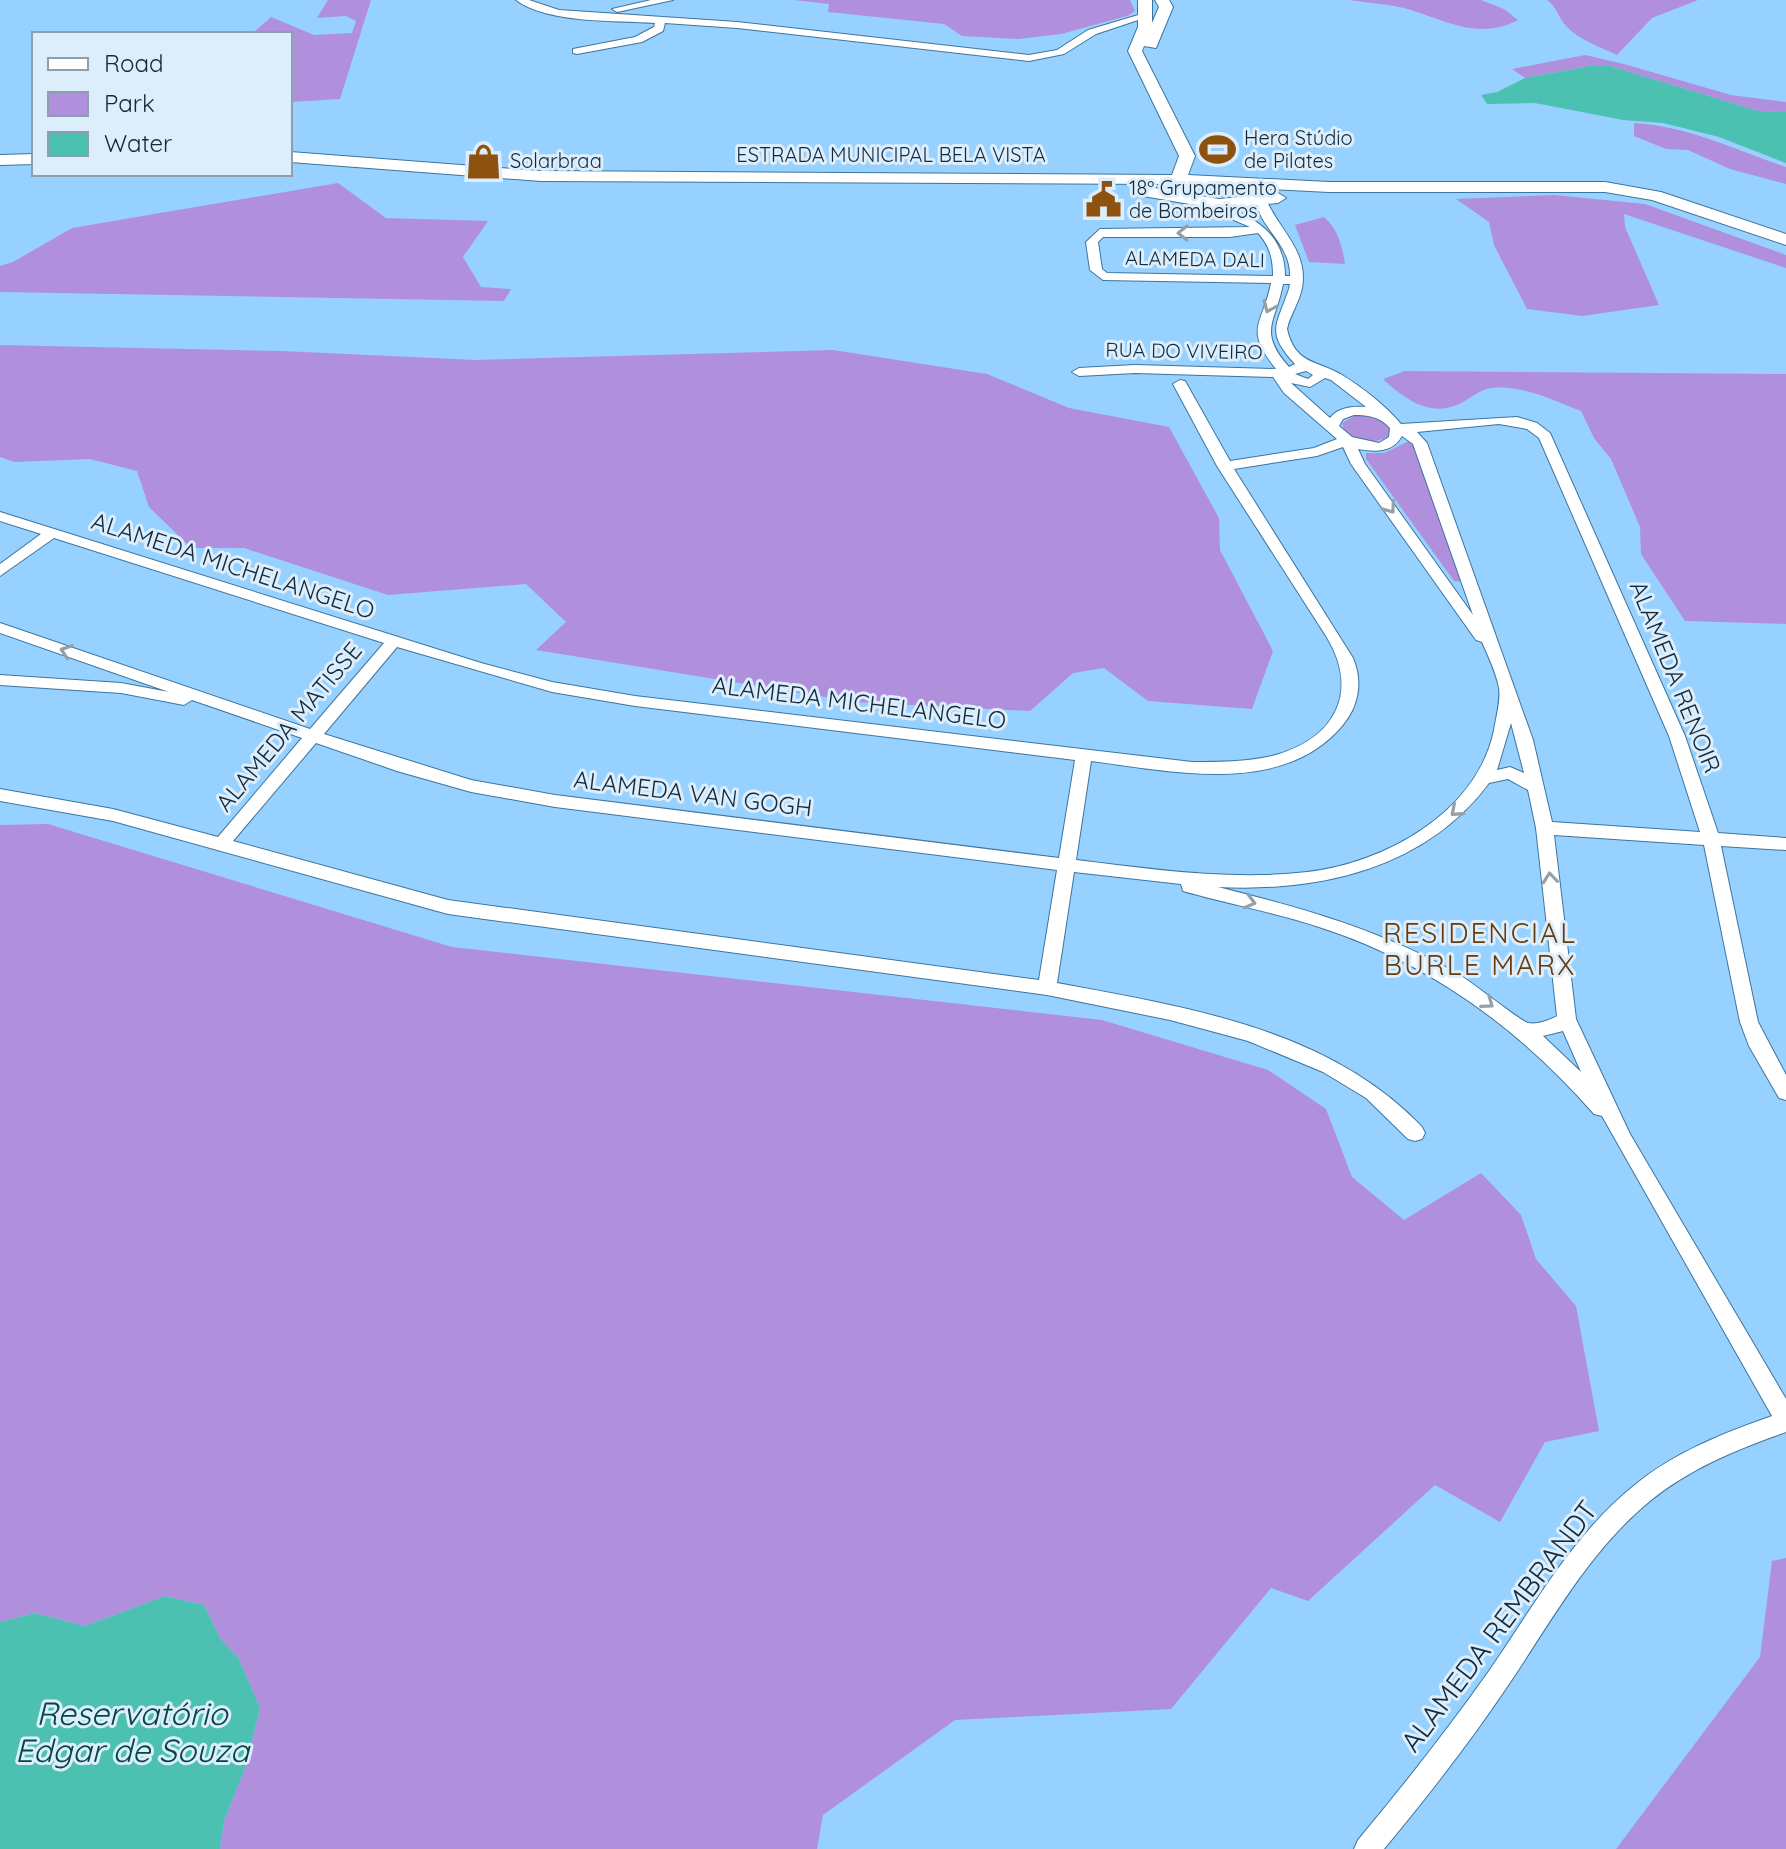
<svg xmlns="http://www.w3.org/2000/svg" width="1786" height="1849" font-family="Quicksand,sans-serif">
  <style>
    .green { fill: #b08fdd }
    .water { fill: #4dc1b1 }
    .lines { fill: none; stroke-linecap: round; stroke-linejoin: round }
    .minor-casing { stroke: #3c759e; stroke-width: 2 }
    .secondary-casing { stroke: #3c759e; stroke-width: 2 }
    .minor { fill: #fff; fill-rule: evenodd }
    .secondary { fill: #fff; fill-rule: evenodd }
    .oneway { stroke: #959fa7 }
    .labels { text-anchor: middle; stroke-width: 6; stroke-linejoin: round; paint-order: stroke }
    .far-poi-label { font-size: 20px; fill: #132a3c; stroke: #dcedfb; text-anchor: start }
    .far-street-label { font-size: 20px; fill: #132a3c; stroke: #dcedfb }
    .street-label { font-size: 24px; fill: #132a3c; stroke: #dcedfb }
    .quarter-label { font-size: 28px; letter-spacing: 2px; fill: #643b0f; stroke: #dcedfb }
    .near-street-label { font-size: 28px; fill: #132a3c; stroke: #dcedfb }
    .near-water-label { font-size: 32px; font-style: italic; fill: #004840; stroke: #dcedfb }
  </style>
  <rect width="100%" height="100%" fill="#97d1ff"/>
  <!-- green -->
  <path class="green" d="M 328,0 L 371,0 L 340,99 L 290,102 L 290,34 L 252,34 L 271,17 L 314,35 L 352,33 L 356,21 L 346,16 L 317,18 Z
    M 794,0 L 1130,0 L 1135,11 L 1127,16 L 1061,34 L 1018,39 L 962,36 L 944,24 L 828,12 L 829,4 Z
    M 1349,0 L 1481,0 L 1504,9 L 1518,20 C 1479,40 1449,22 1411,10 C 1392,4 1368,3 1349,0 Z
    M 1547,0 L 1698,0 L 1652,18 L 1617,55 C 1600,47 1579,40 1566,26 C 1558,17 1557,7 1547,0 Z
    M 1585,55 L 1624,64 L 1731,95 L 1786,102 L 1786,112 L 1758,111 L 1610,66 L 1590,66 L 1525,78 L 1512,69 Z
    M 1634,123 C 1688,126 1735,150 1786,167 L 1786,184 L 1730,169 L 1688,150 L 1666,149 L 1634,136 Z
    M 338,183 L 386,218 L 488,221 L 463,257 L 481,287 L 511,289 L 504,301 L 0,292 L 0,266 L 13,262 L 72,228 Z
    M 1554,195 L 1645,204 L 1786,255 L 1786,268 L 1624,214 L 1625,227 L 1659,305 L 1582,316 L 1527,309 L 1494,245 L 1489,222 L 1456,199 Z
    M 1324,217 C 1338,229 1342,246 1345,264 L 1309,262 L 1295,225 Z
    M 0,345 L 282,351 L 476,360 L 833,350 L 987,374 L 1069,408 L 1169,427 L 1219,518 L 1220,550 L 1273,651 L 1252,709 L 1148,701 L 1104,668 L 1073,673 L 1030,711 L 856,702 L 536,650 L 566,622 L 526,584 L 388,595 L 244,548 L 191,548 L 149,507 L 137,471 L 90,459 L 14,462 L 0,457 Z
    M 1405,371 L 1786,374 L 1786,624 L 1685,621 L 1641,554 L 1640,527 L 1611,459 L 1594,438 L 1581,411 C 1552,400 1523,385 1492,388 C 1480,389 1470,399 1459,404 C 1430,418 1403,398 1383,379 Z
    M 1356,415 L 1372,415 L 1389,424 L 1391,434 C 1378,446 1345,444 1342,423 Z
    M 1409,441 L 1415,445 L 1464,582 L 1454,581 L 1366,459 L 1366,453 L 1384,453 Z
    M 48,824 L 452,947 L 1102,1020 L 1268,1070 L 1326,1109 L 1352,1177 L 1404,1220 L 1481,1173 L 1521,1215 L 1536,1259 L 1576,1306 L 1599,1431 L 1545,1442 L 1500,1522 L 1435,1485 L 1308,1601 L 1271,1588 L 1171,1709 L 955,1720 L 823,1815 L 817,1849 L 220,1849 L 224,1821 L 244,1771 L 260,1708 L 239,1659 L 220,1638 L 204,1605 L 165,1596 L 85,1626 L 35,1613 L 0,1622 L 0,825 Z
    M 1786,1558 L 1786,1849 L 1616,1849 L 1760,1657 L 1772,1561 Z"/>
  <!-- water -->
  <path class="water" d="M 1590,66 L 1610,66 L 1758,111 L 1786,112 L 1786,163 L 1719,137 L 1663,123 L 1623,120 L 1535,103 L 1487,104 L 1481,95 L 1497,92 L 1525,78 Z
    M 165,1596 L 204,1605 L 220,1638 L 239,1659 L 260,1708 L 244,1771 L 224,1821 L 220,1849 L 0,1849 L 0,1622 L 35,1613 L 85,1626 Z"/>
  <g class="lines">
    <defs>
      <path id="minor" d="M 516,0 L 529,0 L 559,10 L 737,22 L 1029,55 L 1057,50 L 1088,30 L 1145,13 L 1150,16 L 1096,34 L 1064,54 L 1029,61 L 737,28 L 665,23 L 663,31 L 642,42 L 577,54 L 573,53 L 573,49 L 635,37 L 654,27 L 655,23 C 616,20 548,24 516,0 Z
        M 651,0 L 673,0 L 617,12 L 612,9 Z
        M 1258,199 L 1266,199 C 1278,229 1309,251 1302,288 C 1299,303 1290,315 1287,329 C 1295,365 1317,360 1342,375 C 1362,387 1386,406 1401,424 L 1517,417 L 1537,423 L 1550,433 L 1685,736 L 1718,833 L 1786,838 L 1786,850 L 1721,846 L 1758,1022 L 1786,1075 L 1786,1100 L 1779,1098 L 1749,1046 L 1740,1022 L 1704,845 L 1554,835 L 1576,1019 L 1630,1134 L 1786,1399 L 1786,1432 C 1738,1449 1690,1468 1650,1501 C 1590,1550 1552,1620 1509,1684 C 1471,1741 1428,1796 1384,1849 L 1354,1849 L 1358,1840 C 1404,1785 1448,1729 1489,1671 C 1534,1606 1573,1534 1636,1484 C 1675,1452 1724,1433 1772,1416 L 1602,1116 L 1594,1114 C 1519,1028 1428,962 1319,927 C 1274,912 1228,904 1183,891 L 1181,884 L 1074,872 L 1057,983 C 1185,1007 1328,1028 1422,1127 L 1425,1133 L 1422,1139 L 1415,1141 L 1408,1139 L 1366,1098 L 1323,1072 L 1248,1041 L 1170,1020 L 1047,995 L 448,914 L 113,821 L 0,801 L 0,789 L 113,809 L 218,837 L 302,738 L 192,700 L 184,705 L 121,693 L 0,685 L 0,675 L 121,683 L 169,692 L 0,633 L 0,623 L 310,729 L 384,643 L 54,538 L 0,576 L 0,564 L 41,534 L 0,521 L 0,512 L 481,663 L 552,682 L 635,696 L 1192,762 C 1218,762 1246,762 1272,756 C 1334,740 1361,693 1326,636 L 1217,466 L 1173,384 L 1180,380 L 1185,381 L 1230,461 L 1314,448 L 1337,439 L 1284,393 L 1273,377 L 1135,373 L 1079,376 L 1072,372 L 1079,368 L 1135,365 L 1276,369 C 1243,328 1263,325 1271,283 L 1103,280 L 1090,270 L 1086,242 L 1100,229 L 1250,227 L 1199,205 L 1197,203 L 1203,200 C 1244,211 1285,228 1285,276 L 1290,276 C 1291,242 1254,224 1258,199 ZM 1258,233 C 1270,246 1273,259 1273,276 L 1107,273 L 1102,269 L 1098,242 L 1103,237 L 1230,237 ZM 1283,284 L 1290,284 L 1289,289 C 1277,325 1265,332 1295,364 L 1289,367 C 1257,331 1276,322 1283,284 ZM 1306,371 L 1313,375 L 1308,379 L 1295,374 ZM 1325,378 L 1331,380 L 1366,407 C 1354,406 1338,407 1330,418 L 1291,383 L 1310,387 ZM 1354,415 C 1369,415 1380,417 1390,428 L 1389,437 L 1379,443 L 1352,437 L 1339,426 L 1343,419 ZM 1499,424 L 1527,429 L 1539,438 L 1669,736 L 1700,832 L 1552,822 L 1533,740 L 1427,443 L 1417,432 ZM 1402,436 L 1413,444 L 1473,615 L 1365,464 L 1358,449 C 1376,452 1392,453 1402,436 ZM 1343,447 L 1351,464 L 1476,640 L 1482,642 C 1488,656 1496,672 1499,688 C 1501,700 1496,717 1494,730 C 1477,812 1386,863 1307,872 C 1230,881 1152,869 1076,860 L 1091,761 C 1171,771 1282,797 1342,726 C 1359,706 1363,682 1353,658 L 1234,469 L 1317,456 ZM 397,647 L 552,692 L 635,706 L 1075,760 L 1059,858 L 555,795 L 471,780 L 324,734 ZM 1511,723 L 1524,773 L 1510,767 L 1497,770 ZM 316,743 L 397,771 L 471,792 L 555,807 L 1057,870 L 1039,980 L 448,900 L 233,841 ZM 1508,779 L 1528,790 L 1536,828 L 1557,1016 C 1550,1020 1537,1025 1528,1023 C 1519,1020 1472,982 1458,974 C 1382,930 1302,908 1218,887 C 1320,892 1425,869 1489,783 ZM 1563,1031 L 1581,1072 L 1543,1036 Z"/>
      <path id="secondary" d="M 1138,0 L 1152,0 L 1152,23 L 1159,7 L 1155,0 L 1169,0 L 1173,7 L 1156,48 L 1144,46 L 1142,51 L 1195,156 L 1188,175 L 1329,182 L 1605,182 L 1661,192 L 1786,234 L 1786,245 L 1652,200 L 1605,192 L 1329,192 L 1186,185 L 1189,194 L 1219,199 L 1278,193 L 1286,198 L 1278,203 L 1219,209 L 1143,196 L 1135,191 L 1143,186 L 1172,191 L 1169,184 L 541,181 L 290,162 L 290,152 L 541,171 L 1172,175 L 1179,156 L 1128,51 L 1138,27 Z
        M 34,154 L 34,164 L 0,165 L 0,155 Z"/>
    </defs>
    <!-- minor casing -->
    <use href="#minor" class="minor-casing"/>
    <!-- secondary casing -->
    <use href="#secondary" class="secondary-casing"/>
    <!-- minor -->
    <use href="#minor" class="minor"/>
    <!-- secondary -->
    <use href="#secondary" class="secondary"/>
  </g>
  <!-- one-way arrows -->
  <defs><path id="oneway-chevron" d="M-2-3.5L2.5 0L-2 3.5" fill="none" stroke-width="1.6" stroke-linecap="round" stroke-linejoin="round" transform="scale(2)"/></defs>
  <g class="oneway">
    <use href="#oneway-chevron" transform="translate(1183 233) rotate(-179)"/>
    <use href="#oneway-chevron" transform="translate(1269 307) rotate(114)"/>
    <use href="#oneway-chevron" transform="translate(1390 508) rotate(54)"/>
    <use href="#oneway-chevron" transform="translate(66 651) rotate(-161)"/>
    <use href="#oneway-chevron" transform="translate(1456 811) rotate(139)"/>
    <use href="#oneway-chevron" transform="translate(1550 878) rotate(-96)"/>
    <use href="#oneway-chevron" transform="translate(1250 902) rotate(15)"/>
    <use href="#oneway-chevron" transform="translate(1488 1003) rotate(35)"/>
  </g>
  <!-- icons -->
  <defs>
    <symbol id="stadium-bare" viewBox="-9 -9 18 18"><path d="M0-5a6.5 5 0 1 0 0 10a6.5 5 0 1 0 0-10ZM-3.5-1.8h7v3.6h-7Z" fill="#8d520e" stroke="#dcedfb" stroke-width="2.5" paint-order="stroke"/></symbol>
    <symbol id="shop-bare" viewBox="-9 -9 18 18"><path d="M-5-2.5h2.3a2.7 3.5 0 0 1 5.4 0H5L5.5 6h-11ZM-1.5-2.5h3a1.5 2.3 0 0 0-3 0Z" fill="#8d520e" stroke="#dcedfb" stroke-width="2.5" paint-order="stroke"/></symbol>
    <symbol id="civic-bare" viewBox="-9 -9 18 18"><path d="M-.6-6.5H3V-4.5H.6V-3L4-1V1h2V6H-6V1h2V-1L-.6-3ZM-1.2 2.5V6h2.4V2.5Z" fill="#8d520e" stroke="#dcedfb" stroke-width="2.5" paint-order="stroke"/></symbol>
  </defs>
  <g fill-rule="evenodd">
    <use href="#stadium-bare" x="1192" y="124" width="51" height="51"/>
    <use href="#shop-bare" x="458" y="136" width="51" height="51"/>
    <use href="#civic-bare" x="1078" y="174" width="51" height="51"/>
  </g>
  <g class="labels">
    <!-- far-poi labels -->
    <g class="far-poi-label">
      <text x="1244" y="145">Hera Stúdio<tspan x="1244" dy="23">de Pilates</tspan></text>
      <text x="510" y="168">Solarbraa</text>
      <text x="1129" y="195">18º Grupamento<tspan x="1129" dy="23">de Bombeiros</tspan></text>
    </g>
    <!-- far-street labels -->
    <g class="far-street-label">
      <text x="891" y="162">ESTRADA MUNICIPAL BELA VISTA</text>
      <text transform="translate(1195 259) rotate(1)" y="7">ALAMEDA DALI</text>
      <text transform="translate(1184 351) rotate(1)" y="7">RUA DO VIVEIRO</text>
    </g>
    <!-- street labels -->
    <g class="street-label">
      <text transform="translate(233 566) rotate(18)" y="8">ALAMEDA MICHELANGELO</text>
      <text transform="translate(1675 677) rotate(68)" y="8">ALAMEDA RENOIR</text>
      <text transform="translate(859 703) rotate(7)" y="8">ALAMEDA MICHELANGELO</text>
      <text transform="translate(289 727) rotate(-50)" y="8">ALAMEDA MATISSE</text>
      <text transform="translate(693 794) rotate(7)" y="8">ALAMEDA VAN GOGH</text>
    </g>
    <!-- quarter labels -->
    <g class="quarter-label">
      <text x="1480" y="943">RESIDENCIAL<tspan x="1480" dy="32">BURLE MARX</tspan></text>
    </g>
    <!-- near-street labels -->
    <g class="near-street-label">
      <text transform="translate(1499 1626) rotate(-53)" y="10">ALAMEDA REMBRANDT</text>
    </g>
    <!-- near-water labels -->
    <g class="near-water-label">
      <text x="132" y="1725">Reservatório<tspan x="132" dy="37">Edgar de Souza</tspan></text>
    </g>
  </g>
  <!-- legend -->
  <rect x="32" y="32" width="260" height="144" fill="#dcedfb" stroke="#8c9faf" stroke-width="2"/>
  <rect x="48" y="58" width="40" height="12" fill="#ffffff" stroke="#8c9faf" stroke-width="2"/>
  <text x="104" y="72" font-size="24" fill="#132a3c">Road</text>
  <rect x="48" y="92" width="40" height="24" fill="#b08fdd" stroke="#8c9faf" stroke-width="2"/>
  <text x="104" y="112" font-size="24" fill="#132a3c">Park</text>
  <rect x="48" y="132" width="40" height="24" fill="#4dc1b1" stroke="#8c9faf" stroke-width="2"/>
  <text x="104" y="152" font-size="24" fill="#132a3c">Water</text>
</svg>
